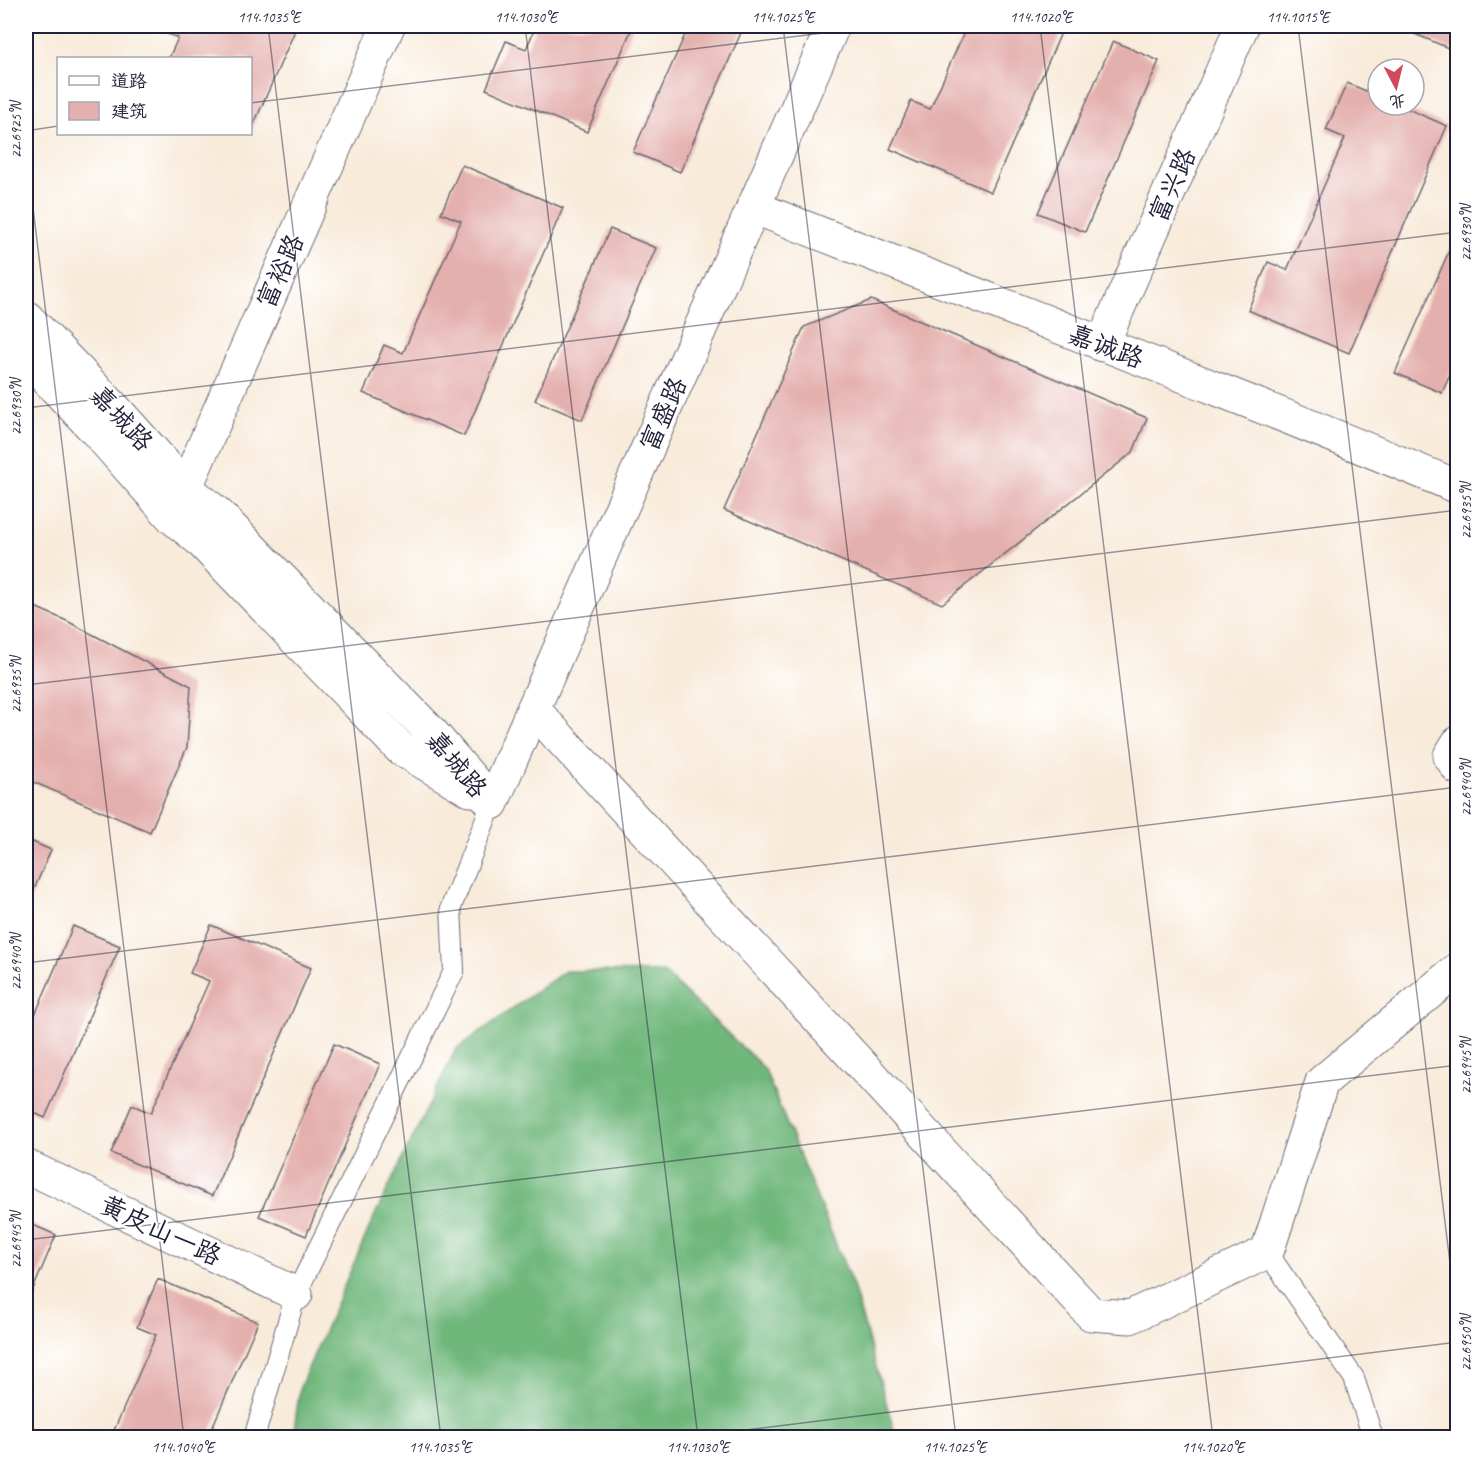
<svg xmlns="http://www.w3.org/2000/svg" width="1483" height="1463" font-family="Caveat,'LXGW WenKai TC',sans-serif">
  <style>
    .forest { fill: #70b77c; stroke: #496c5c; stroke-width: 1.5 }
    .building { fill: #e4b0ad }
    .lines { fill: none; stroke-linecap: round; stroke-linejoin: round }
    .lane-casing { stroke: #6d6873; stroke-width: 22 }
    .street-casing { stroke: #6d6873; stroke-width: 35 }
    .lane { stroke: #fff; stroke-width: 20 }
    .street { stroke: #fff; stroke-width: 33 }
    .ticks { fill: none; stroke: #22223b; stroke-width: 1.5; stroke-opacity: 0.45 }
    .labels { text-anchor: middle; stroke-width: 4.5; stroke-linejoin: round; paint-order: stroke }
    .street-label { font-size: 26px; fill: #22223b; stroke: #fff }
    .neatline { fill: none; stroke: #22223b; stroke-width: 2 }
    .ticks-label { font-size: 15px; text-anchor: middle; fill: #22223b }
  </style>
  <rect width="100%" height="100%" fill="#fff"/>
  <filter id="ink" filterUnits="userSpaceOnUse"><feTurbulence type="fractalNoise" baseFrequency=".0167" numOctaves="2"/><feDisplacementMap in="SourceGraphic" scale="12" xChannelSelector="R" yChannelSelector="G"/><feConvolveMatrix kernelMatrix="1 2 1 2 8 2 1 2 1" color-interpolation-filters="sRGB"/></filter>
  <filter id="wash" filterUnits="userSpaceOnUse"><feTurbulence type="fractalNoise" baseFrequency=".008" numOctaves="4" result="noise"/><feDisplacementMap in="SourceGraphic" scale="24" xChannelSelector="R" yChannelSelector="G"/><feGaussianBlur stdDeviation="1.35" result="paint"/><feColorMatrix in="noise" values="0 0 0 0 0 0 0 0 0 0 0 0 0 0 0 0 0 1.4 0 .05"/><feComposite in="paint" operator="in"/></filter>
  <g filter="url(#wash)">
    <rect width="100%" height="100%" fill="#f8ebda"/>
    <!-- forest -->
    <path class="forest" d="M 565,971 L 663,972 L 764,1068 L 853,1286 L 896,1437 L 293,1437 L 300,1387 L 374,1217 L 456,1049 Z"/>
    <g id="blocks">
      <!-- building -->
      <path class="building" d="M 149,26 L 297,26 L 250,133 L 250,58 L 169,58 L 178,38 Z
        M 536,26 L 633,26 L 587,132 L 486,89 L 506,41 L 526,49 Z
        M 689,26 L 744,26 L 680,172 L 633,152 Z
        M 967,26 L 1064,26 L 991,192 L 890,149 L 911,101 L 930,109 Z
        M 1396,26 L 1458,26 L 1458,52 Z
        M 1113,41 L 1159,61 L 1085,232 L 1038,213 Z
        M 1347,83 L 1378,96 L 1378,105 L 1399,105 L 1447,126 L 1349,353 L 1248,310 L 1268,262 L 1287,270 L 1345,138 L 1326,130 Z
        M 462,165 L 563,208 L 464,436 L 363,393 L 384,345 L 403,353 L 461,221 L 441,213 Z
        M 610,229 L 656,248 L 582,420 L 535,400 Z
        M 1458,231 L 1458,356 L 1442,393 L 1395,373 Z
        M 871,300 L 1147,418 L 1133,452 L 942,604 L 724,510 L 804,327 Z
        M 26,603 L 67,621 L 191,686 L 187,747 L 150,832 L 26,779 Z
        M 26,839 L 51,850 L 26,908 Z
        M 211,925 L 311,968 L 212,1196 L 111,1153 L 132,1105 L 151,1113 L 209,981 L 190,973 Z
        M 73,926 L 120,946 L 45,1118 L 26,1109 L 26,1036 Z
        M 334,1044 L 380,1064 L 306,1236 L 259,1216 Z
        M 26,1222 L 56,1235 L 26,1306 Z
        M 158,1279 L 258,1322 L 208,1437 L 111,1437 L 156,1335 L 137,1327 Z"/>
    </g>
  </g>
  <g filter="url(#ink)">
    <use href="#blocks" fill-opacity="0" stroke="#6d6873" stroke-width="1.5"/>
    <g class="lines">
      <defs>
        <path id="lane" d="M 1267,1252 L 1354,1378 L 1373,1438
          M 254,1438 L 296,1294 L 454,971 L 451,907 L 492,803"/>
        <path id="street" d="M 753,207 C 988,300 1224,389 1458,487
          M 26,317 L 117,411 L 185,487 L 219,515 L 432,733 L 492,803
          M 1102,345 L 1242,26
          M 26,357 L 97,432 L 173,518 L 200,540 L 401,749 L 470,790
          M 178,505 L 388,26
          M 533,709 L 1091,1314 L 1130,1317 L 1267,1252 L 1322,1082 L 1458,969
          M 1458,743 L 1450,756 L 1458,768
          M 492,803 L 833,26
          M 26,1166 L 296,1294"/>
      </defs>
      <!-- lane casing -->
      <use href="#lane" class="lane-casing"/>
      <!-- street casing -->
      <use href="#street" class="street-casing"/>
      <!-- lane -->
      <use href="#lane" class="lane"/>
      <!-- street -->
      <use href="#street" class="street"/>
    </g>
  </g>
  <!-- ticks -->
  <path class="ticks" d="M 268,26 L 441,1438M 525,26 L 698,1438M 783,26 L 956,1438M 1040,26 L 1213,1438M 1298,26 L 1458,1328M 250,103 L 881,26M 26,131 L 58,126M 26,151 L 184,1438M 26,408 L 1458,232M 26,685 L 1458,510M 26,963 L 1458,787M 26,1240 L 1458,1065M 681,1438 L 1458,1342"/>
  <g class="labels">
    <!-- street labels -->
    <g class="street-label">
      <text transform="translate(1172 185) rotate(-66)" y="9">富兴路</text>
      <text transform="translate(280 271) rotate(-66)" y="9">富裕路</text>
      <text transform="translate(1106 346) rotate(21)" y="9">嘉诚路</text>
      <text transform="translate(663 414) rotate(-66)" y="9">富盛路</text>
      <text transform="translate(122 418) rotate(47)" y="9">嘉城路</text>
      <text transform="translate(457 764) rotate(50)" y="9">嘉城路</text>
      <text transform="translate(161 1230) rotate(25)" y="9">黄皮山一路</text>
    </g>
  </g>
  <!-- margin -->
  <rect width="1483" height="1463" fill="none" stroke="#fff" stroke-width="66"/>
  <!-- legend -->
  <rect x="57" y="57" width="195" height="78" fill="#ffffff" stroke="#a7a7b1" stroke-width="1.5"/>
  <rect x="69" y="76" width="30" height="9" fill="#ffffff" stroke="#a7a7b1" stroke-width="1.5"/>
  <text x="111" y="87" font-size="18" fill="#22223b">道路</text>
  <rect x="69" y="102" width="30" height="18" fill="#e4b0ad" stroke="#a7a7b1" stroke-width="1.5"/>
  <text x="111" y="117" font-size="18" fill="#22223b">建筑</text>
  <!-- north arrow -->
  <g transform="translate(1396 87) rotate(173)"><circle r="28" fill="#ffffff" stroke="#a7a7b1" stroke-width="1.5"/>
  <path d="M0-4.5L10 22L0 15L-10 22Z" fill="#d1495b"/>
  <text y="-9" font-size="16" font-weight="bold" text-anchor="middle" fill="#22223b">北</text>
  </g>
  <rect x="33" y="33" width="1417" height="1397" class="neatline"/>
  <g class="ticks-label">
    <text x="269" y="22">114.1035°E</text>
    <text x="526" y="22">114.1030°E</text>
    <text x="783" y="22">114.1025°E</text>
    <text x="1041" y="22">114.1020°E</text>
    <text x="1298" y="22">114.1015°E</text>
    <text transform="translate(16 130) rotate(-90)" y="5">22.6925°N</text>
    <text transform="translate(1466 233) rotate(-90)" y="5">22.6930°N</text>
    <text transform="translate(16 407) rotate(-90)" y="5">22.6930°N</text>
    <text transform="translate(1466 511) rotate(-90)" y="5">22.6935°N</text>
    <text transform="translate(16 685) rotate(-90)" y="5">22.6935°N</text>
    <text transform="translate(1466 788) rotate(-90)" y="5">22.6940°N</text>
    <text transform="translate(16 962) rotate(-90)" y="5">22.6940°N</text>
    <text transform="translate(1466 1066) rotate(-90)" y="5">22.6945°N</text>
    <text transform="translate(16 1240) rotate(-90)" y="5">22.6945°N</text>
    <text transform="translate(1466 1343) rotate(-90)" y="5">22.6950°N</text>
    <text x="183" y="1452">114.1040°E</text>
    <text x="440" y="1452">114.1035°E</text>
    <text x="698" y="1452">114.1030°E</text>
    <text x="955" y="1452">114.1025°E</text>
    <text x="1213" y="1452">114.1020°E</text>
  </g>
</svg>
